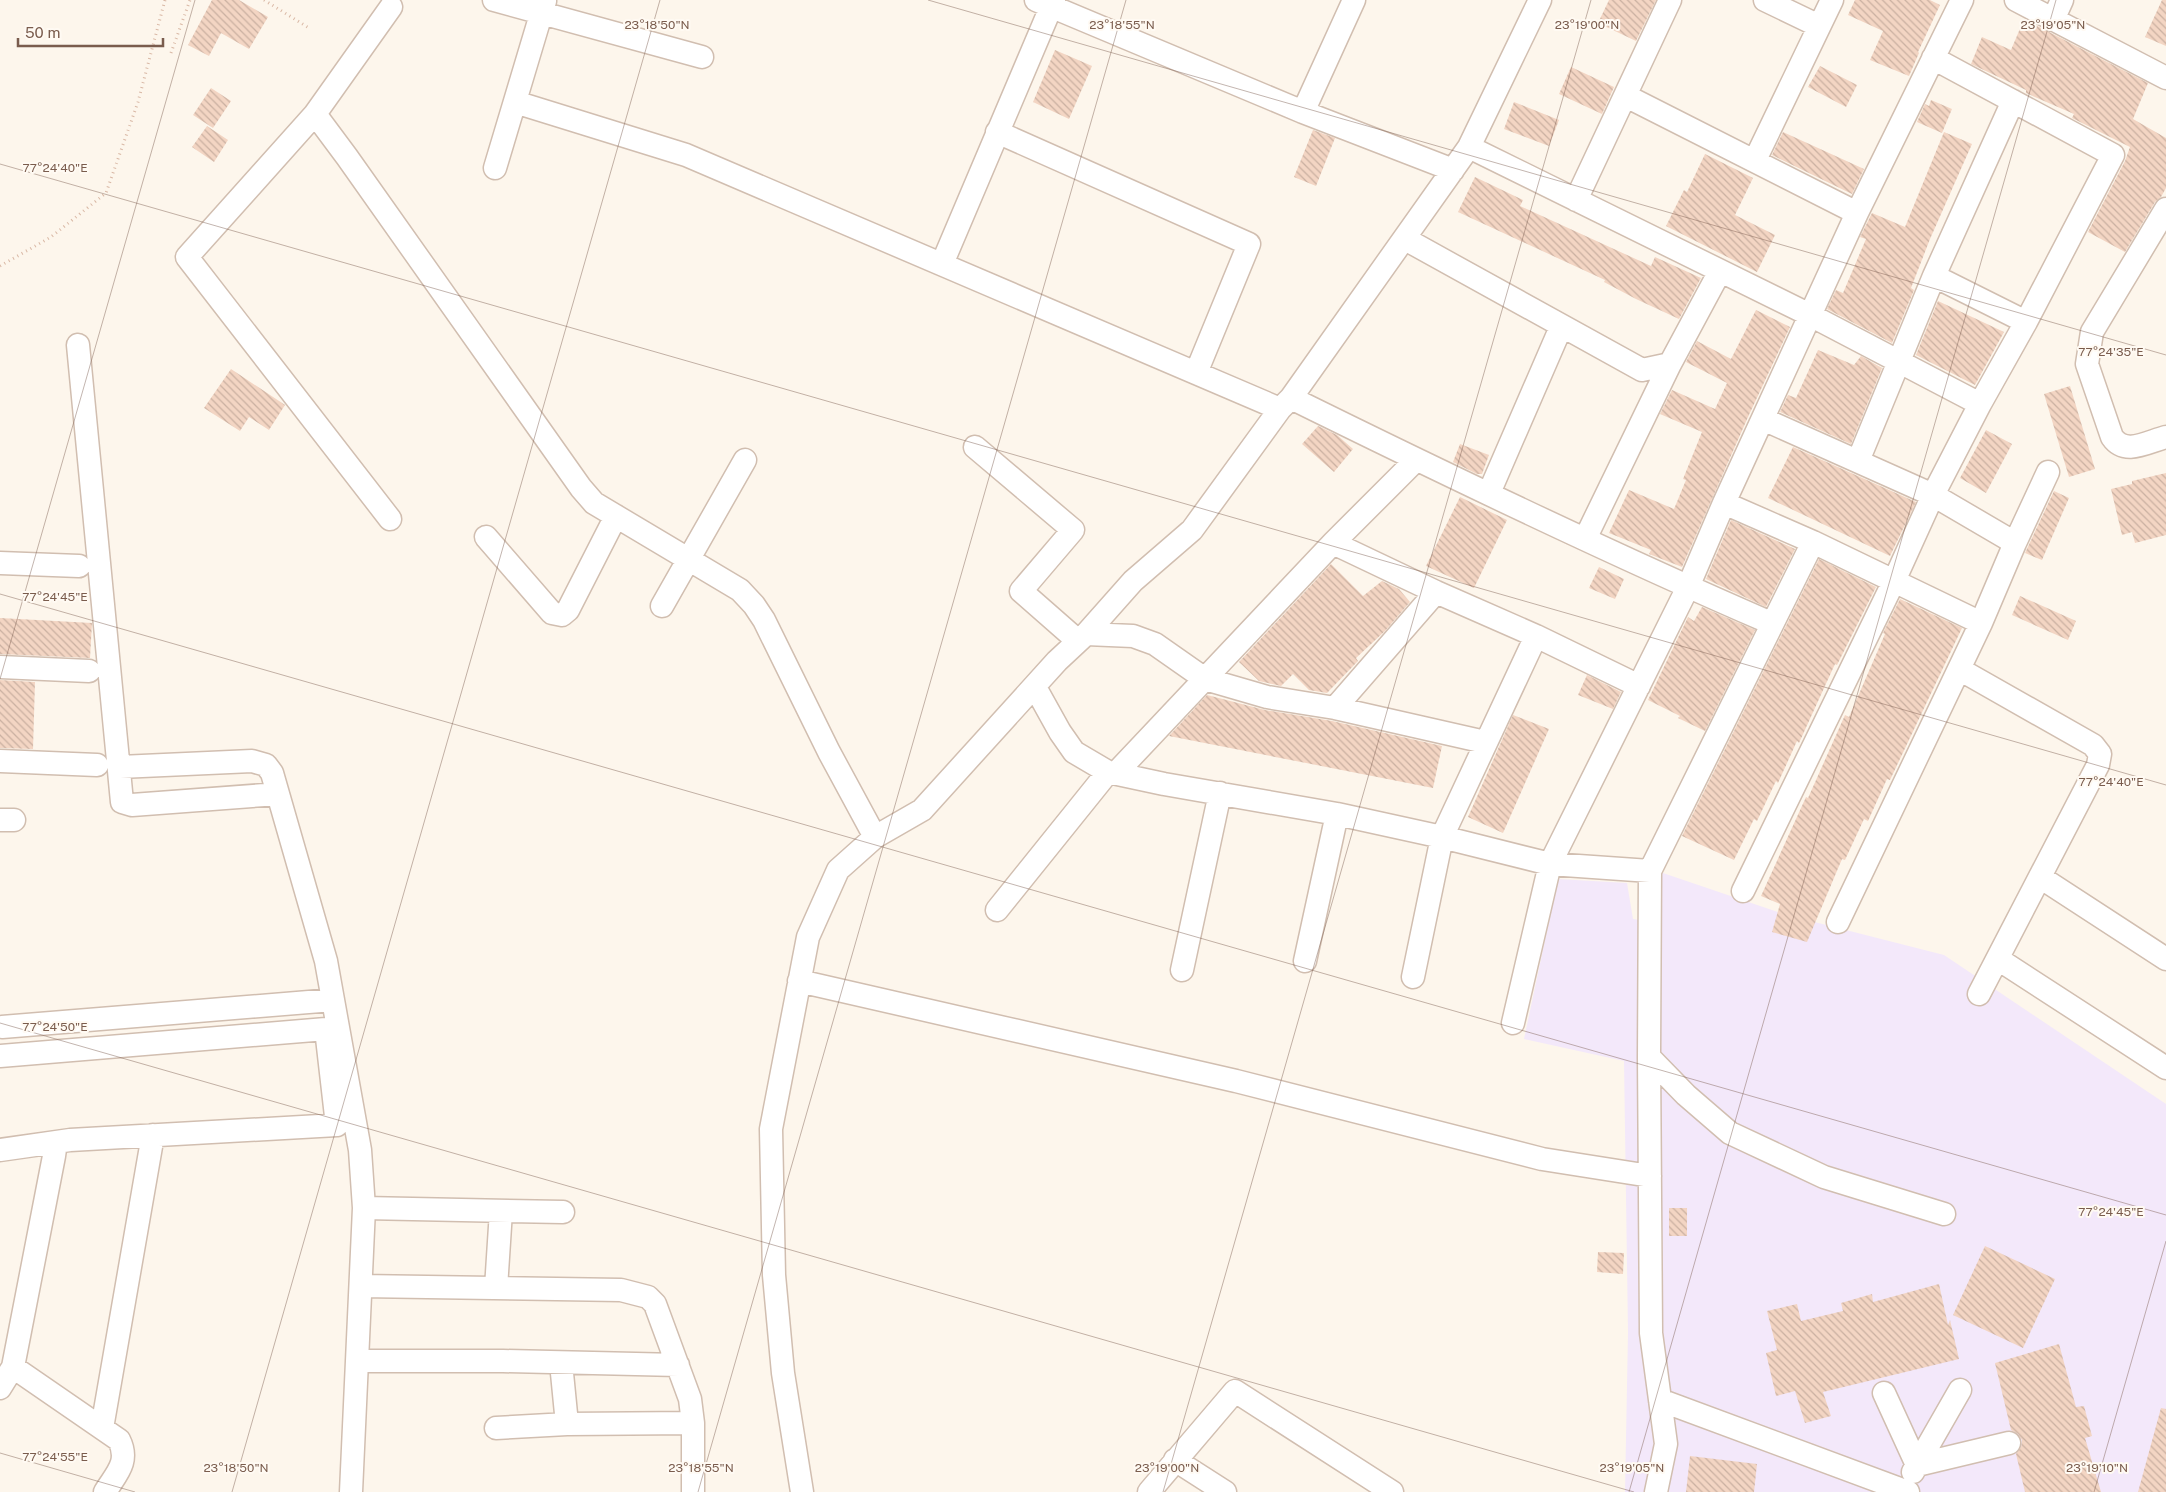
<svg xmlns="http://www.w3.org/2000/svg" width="2166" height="1492" font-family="'Public Sans',sans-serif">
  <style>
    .education { fill: #f3e8fa }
    .building { fill: url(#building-back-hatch) }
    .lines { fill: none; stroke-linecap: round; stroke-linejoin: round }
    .minor-casing { stroke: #d1beb0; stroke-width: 25 }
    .path { stroke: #d9b8a5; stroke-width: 3; stroke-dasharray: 1 4; stroke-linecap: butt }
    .minor { stroke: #fff; stroke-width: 22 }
    .ticks { fill: none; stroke: #7a5c4d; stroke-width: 1; stroke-opacity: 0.45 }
    .ticks-label { font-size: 12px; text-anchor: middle; fill: #7a5c4d; stroke: #fffaf3; stroke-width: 4; stroke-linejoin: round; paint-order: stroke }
  </style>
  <defs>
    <pattern id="building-back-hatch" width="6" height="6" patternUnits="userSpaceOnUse" patternTransform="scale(1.25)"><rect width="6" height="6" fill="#f3d5c3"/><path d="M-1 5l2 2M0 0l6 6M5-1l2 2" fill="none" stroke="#cab0a1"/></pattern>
  </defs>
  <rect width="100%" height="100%" fill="#fdf6ec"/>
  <!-- education -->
  <path class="education" d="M 1660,872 L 1787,915 L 1944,955 L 2166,1104 L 2166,1492 L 1625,1492 L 1628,1332 L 1624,1061 L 1524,1039 L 1558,879 L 1627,883 L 1633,919 L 1654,922 Z"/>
  <!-- building -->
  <path class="building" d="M 212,0 L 239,0 L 268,17 L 249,49 L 221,33 L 209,56 L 188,45 Z
    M 1609,0 L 1656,0 L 1636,41 L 1598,23 Z
    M 1855,0 L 1930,0 L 1940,5 L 1918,52 L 1919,53 L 1909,76 L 1870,60 L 1883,31 L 1848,15 Z
    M 2162,0 L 2166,0 L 2166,46 L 2145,37 Z
    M 2024,19 L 2148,83 L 2133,119 L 2166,138 L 2166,188 L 2161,197 L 2155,202 L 2125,252 L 2088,232 L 2125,161 L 2130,147 L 2072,118 L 2074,114 L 2026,93 L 2026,90 L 1971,64 L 1982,37 L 2011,50 Z
    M 1055,50 L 1092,66 L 1069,119 L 1033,102 Z
    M 1820,66 L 1857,85 L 1846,107 L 1808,87 Z
    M 1571,67 L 1614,87 L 1602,114 L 1559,94 Z
    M 211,88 L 231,101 L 213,128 L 193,115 Z
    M 1931,100 L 1952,109 L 1942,133 L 1917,122 L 1925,104 L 1929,106 Z
    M 1514,102 L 1559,120 L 1549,146 L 1504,129 Z
    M 207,126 L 228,140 L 214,162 L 192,147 Z
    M 1313,130 L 1335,138 L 1316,186 L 1294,177 Z
    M 1783,132 L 1864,169 L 1852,194 L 1772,155 Z
    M 1944,132 L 1972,144 L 1930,239 L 1911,288 L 1914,290 L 1892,343 L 1827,309 L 1836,290 L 1843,293 L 1866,239 L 1860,237 L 1872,213 L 1905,227 Z
    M 1705,154 L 1753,178 L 1735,215 L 1775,235 L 1757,272 L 1666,226 L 1684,190 L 1687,192 Z
    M 1475,177 L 1523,200 L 1520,206 L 1651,266 L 1655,257 L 1701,278 L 1679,319 L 1636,299 L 1604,282 L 1605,280 L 1458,212 Z
    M 1938,301 L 2004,332 L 1975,385 L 1916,355 Z
    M 1756,310 L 1790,327 L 1748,417 L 1682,567 L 1649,554 L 1651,550 L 1609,533 L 1629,490 L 1674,509 L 1686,480 L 1683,479 L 1702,432 L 1660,414 L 1672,390 L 1715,409 L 1727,383 L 1686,362 L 1697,341 L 1731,359 Z
    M 1818,350 L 1854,365 L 1861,356 L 1882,368 L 1851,444 L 1780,412 L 1788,395 L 1796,398 Z
    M 231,369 L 285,405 L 269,430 L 249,417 L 240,431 L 204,408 Z
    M 2070,386 L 2095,469 L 2069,477 L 2044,394 Z
    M 1318,426 L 1337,435 L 1353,449 L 1334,472 L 1302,444 Z
    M 1986,430 L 2012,444 L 1986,493 L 1960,478 Z
    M 1460,444 L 1489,455 L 1482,474 L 1477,474 L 1453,462 Z
    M 1793,447 L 1916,502 L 1890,556 L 1768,498 Z
    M 2166,473 L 2166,535 L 2135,543 L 2132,532 L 2122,535 L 2111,489 L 2132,484 L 2132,481 Z
    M 2054,491 L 2069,498 L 2042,560 L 2025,553 Z
    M 1460,497 L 1507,520 L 1474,588 L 1426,566 Z
    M 1731,520 L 1795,549 L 1766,607 L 1706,579 Z
    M 1819,559 L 1876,587 L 1837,665 L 1835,664 L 1799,743 L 1797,741 L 1778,783 L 1776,781 L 1757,821 L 1754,819 L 1734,860 L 1682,836 Z
    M 1331,564 L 1363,596 L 1382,581 L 1399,589 L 1410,602 L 1385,631 L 1356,658 L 1358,661 L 1327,693 L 1309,690 L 1293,674 L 1281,686 L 1259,681 L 1239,662 Z
    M 1599,567 L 1624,579 L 1615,599 L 1589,588 Z
    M 2020,596 L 2076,621 L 2068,640 L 2012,615 Z
    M 1900,599 L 1962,628 L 1890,780 L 1887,779 L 1868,821 L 1864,819 L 1845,860 L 1842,859 L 1807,942 L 1772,932 L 1780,904 L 1761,896 L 1806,797 L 1808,798 L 1845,715 L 1849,717 L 1885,634 L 1883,633 Z
    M 1702,607 L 1755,630 L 1705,731 L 1678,718 L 1680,716 L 1648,700 L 1688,617 L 1694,621 Z
    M 0,618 L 92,623 L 90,658 L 0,654 Z
    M 1587,675 L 1621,692 L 1613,709 L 1578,695 Z
    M 0,680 L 35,682 L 33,749 L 0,748 Z
    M 1207,695 L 1265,710 L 1332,721 L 1442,746 L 1433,788 L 1169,736 Z
    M 1513,715 L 1549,729 L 1503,833 L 1468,817 Z
    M 1669,1208 L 1687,1208 L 1687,1236 L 1669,1236 Z
    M 1985,1246 L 2055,1279 L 2023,1348 L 1953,1315 Z
    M 1598,1252 L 1624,1253 L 1623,1274 L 1597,1272 Z
    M 1939,1284 L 1948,1325 L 1950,1320 L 1959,1359 L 1823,1392 L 1831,1416 L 1805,1423 L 1795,1391 L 1776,1396 L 1766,1353 L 1777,1350 L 1767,1311 L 1797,1304 L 1801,1321 L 1843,1311 L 1841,1303 L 1872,1294 L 1873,1302 Z
    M 2059,1344 L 2076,1407 L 2084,1406 L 2092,1436 L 2085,1438 L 2101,1492 L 2025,1492 L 2016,1454 L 2021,1447 L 2022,1440 L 2018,1434 L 2011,1430 L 1995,1363 Z
    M 2161,1408 L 2166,1409 L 2166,1492 L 2138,1492 Z
    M 1690,1456 L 1757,1464 L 1754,1492 L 1686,1492 Z"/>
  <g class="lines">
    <defs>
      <path id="minor" d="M 494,0 L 702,57
        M 1036,0 L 1303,112 L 1453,170
        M 1765,0 L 1819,26
        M 2016,0 L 2166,78
        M 2053,20 L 2062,0
        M 1626,96 L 1857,213
        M 515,102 L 686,155 L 1280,409
        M 1303,112 L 1354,0
        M 315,114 L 347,157 L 581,488 L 594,503 L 740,590 L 754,605 L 764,620 L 829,752 L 875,837
        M 997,132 L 1249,244 L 1196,373
        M 1469,147 L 1810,315 L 1980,404
        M 1755,160 L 1832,0
        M 495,168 L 545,1
        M 1576,200 L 1670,0
        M 2166,209 L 2092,332 L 2087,364 L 2112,437 C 2125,456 2147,442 2166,437
        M 1405,239 L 1642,370 L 1670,364 L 1720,271
        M 942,264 L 1054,0
        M 1934,276 L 2026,322
        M 78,345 L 122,802 L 132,805 L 278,794
        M 1291,398 C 1449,476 1609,553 1771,623
        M 1763,419 L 1933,495 L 2015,543
        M 975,447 L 1073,530 L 1021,591 L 1078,641
        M 1858,461 L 1934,276 L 2013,101
        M 1489,493 L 1561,327
        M 1724,503 L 1813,542 L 1981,623
        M 390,519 L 187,257 L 315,114 L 391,7
        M 486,537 L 552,613 L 562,615 L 568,610 L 616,516
        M 1585,539 L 1670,364
        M 1333,543 L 1436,592 L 1536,636 L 1639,686
        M 0,563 L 79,566
        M 662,606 L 745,460
        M 1086,634 L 1133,636 L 1155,644 L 1205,679 L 1267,697 L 1335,708 L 1485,742
        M 0,667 L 89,671
        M 1959,669 L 2093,745 L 2100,754 L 2098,765 L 1979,994
        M 1035,687 L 1060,732 L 1074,752 L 1108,772 L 1164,784 L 1337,814 L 1442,837 L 1550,864 L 1650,871
        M 1335,708 L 1436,592
        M 0,761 L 97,765
        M 120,767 L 252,761 L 266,765 L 272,773 L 326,961 L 360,1150 L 364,1208 L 351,1492
        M 1116,773 L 1333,543 L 1416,460
        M 0,820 L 14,820
        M 2040,877 L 2166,959
        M 1743,891 L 1894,581 L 1933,495 L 1980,404 L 2026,322 L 2113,155 L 1933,58
        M 997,910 L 1108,772
        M 1838,922 L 1981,623 L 2015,543 L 2048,472
        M 1998,959 L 2166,1068
        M 1305,961 L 1337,814
        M 1182,970 L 1220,793
        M 1413,977 L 1442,837 L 1536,636
        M 799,981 L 1236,1081 L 1542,1159 L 1650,1176
        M 1513,1023 L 1550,864 L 1688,587 L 1724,503 L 1857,213 L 1962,0
        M 2,1027 L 333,1000
        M 0,1056 L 326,1029 L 337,1125 L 70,1140 L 0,1150
        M 1649,1057 L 1686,1095 L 1730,1133 L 1824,1177 L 1944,1214
        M 364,1208 L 563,1212
        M 361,1286 L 621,1290 L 648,1297 L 655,1304 L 690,1399 L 693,1423 L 693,1492
        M 496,1288 L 501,1211
        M 357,1361 L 503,1361 L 678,1365
        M 561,1363 L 567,1424
        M 13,1367 L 119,1440 C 130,1462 116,1474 105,1492
        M 0,1388 L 13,1367 L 54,1156 L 56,1142
        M 1884,1393 L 1917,1465 L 2009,1443
        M 1660,1400 L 1908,1492
        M 102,1428 L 153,1135
        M 496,1428 L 567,1424 L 693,1423
        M 1175,1460 L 1225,1492
        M 1913,1472 L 1960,1390
        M 802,1492 L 783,1373 L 774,1275 L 771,1129 L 808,937 L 838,870 L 875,837 L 922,810 L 1057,661 L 1086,634 L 1133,581 L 1192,530 L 1280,409 L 1291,398 L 1469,147 L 1540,0
        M 1149,1492 L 1235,1391 L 1392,1492
        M 1656,1492 L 1666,1444 L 1651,1333 L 1649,1057 L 1650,871 L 1813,542"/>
    </defs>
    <!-- minor casing -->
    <use href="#minor" class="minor-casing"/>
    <!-- path -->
    <path class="path" d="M 264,0 L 309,28
      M 171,53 L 190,0
      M 0,266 L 51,237 L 106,193 L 138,102 L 165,0"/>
    <!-- minor -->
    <use href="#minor" class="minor"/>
  </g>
  <!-- ticks -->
  <path class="ticks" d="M 928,0 L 2166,355M 0,164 L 2166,785M 0,594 L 2166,1215M 0,679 L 195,0M 0,1023 L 1634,1492M 0,1453 L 135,1492M 232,1492 L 660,0M 698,1492 L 1126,0M 1163,1492 L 1591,0M 1629,1492 L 2056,0M 2094,1492 L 2166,1241"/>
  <g class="ticks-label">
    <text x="657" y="29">23°18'50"N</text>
    <text x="1122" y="29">23°18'55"N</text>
    <text x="1587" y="29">23°19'00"N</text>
    <text x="2053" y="29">23°19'05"N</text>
    <text x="55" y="172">77°24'40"E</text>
    <text x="2111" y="356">77°24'35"E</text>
    <text x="55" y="601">77°24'45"E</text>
    <text x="2111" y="786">77°24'40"E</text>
    <text x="55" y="1031">77°24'50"E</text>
    <text x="2111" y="1216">77°24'45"E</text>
    <text x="55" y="1461">77°24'55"E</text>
    <text x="236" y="1472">23°18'50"N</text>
    <text x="701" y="1472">23°18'55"N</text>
    <text x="1167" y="1472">23°19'00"N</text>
    <text x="1632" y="1472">23°19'05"N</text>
    <text x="2097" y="1472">23°19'10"N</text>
  </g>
  <!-- scale -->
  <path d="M18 38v8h145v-8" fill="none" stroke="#7a5c4d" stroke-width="2.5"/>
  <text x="25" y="38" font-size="15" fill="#7a5c4d" stroke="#fffaf3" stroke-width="4" paint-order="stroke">50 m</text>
</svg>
